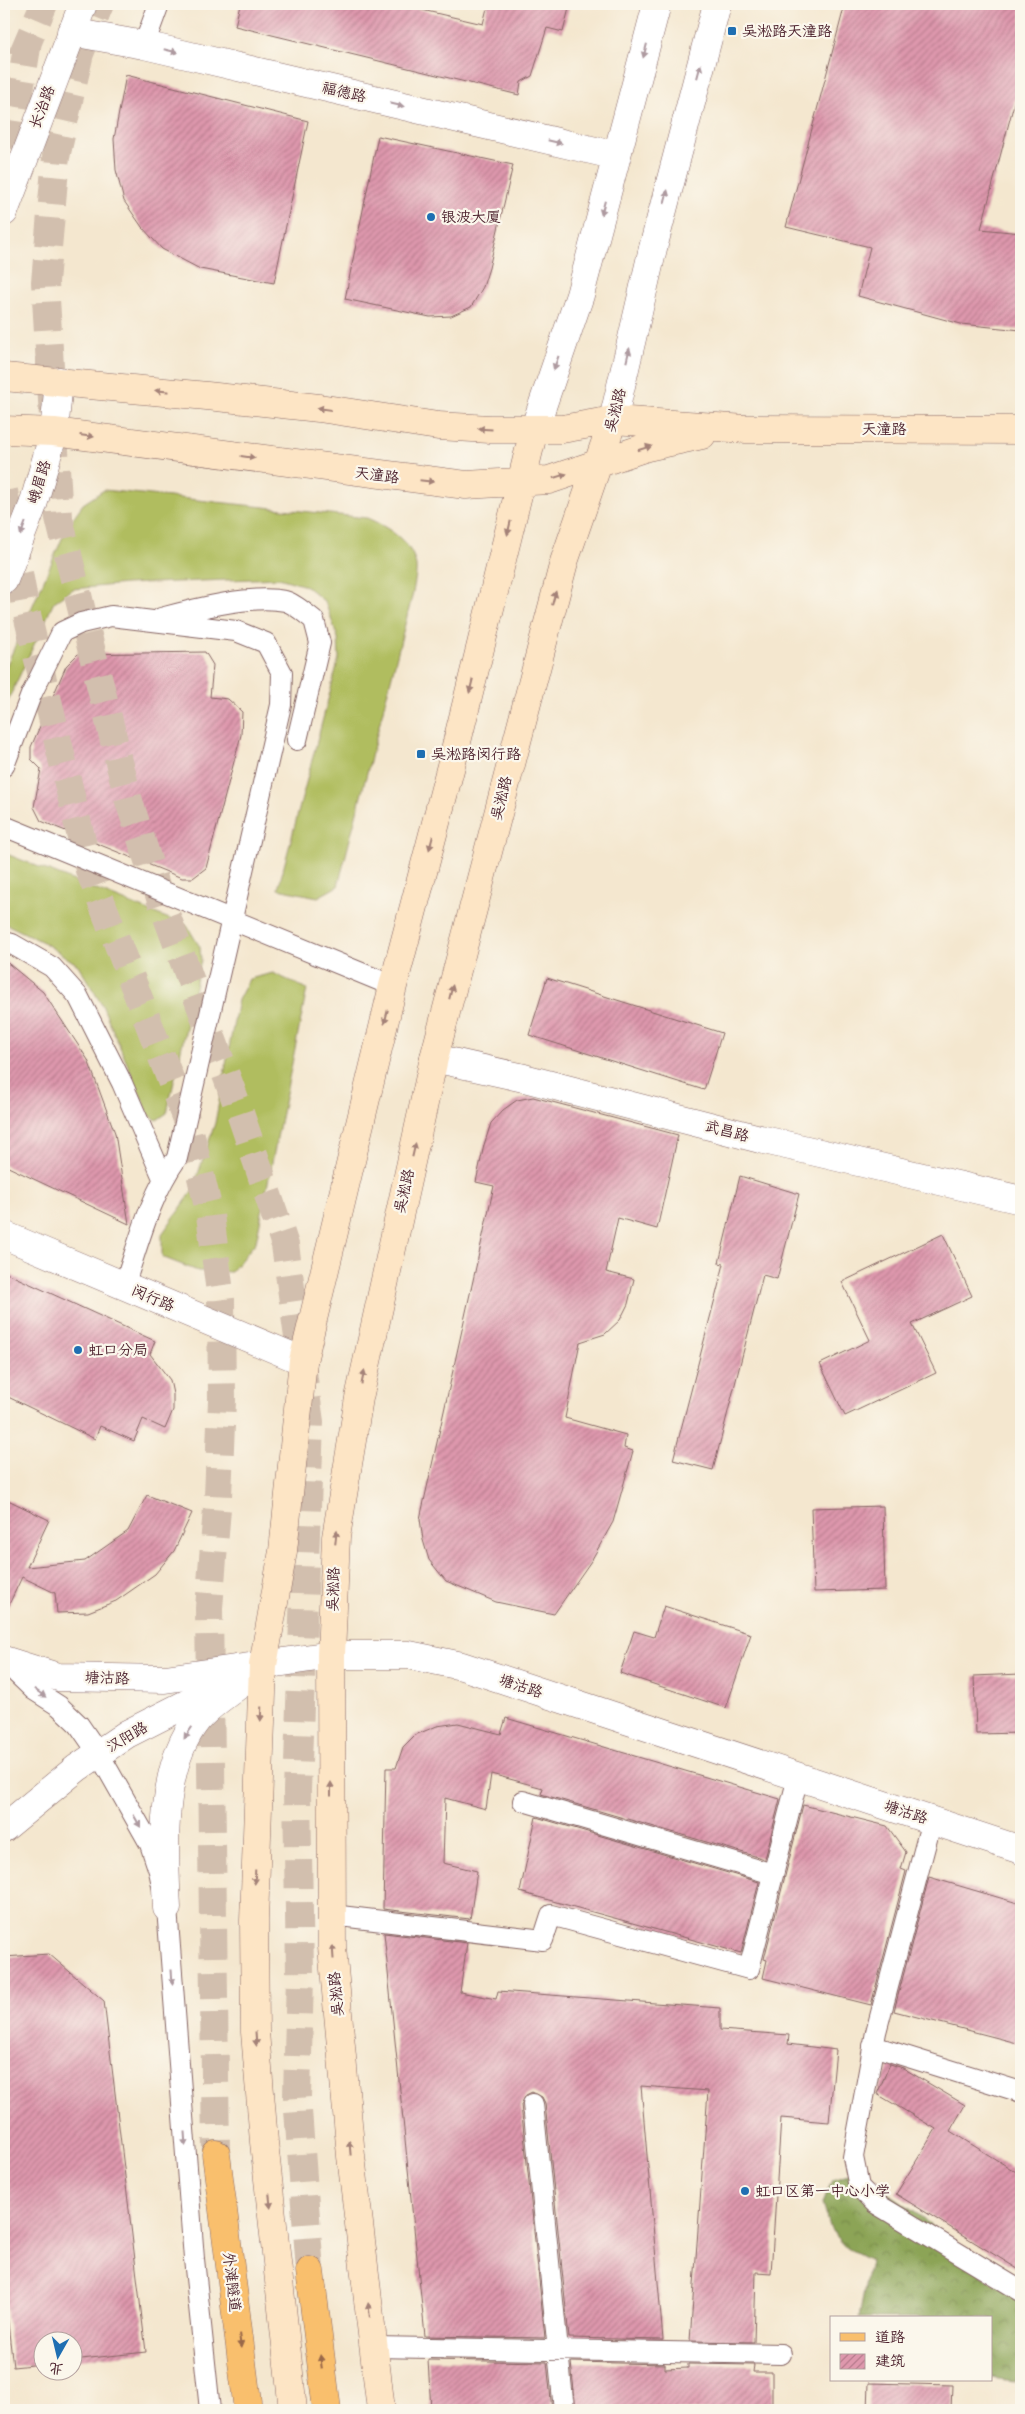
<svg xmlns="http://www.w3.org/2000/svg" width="1025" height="2414" font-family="'Comic Neue','LXGW WenKai TC',sans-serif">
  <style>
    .grass { fill: #b0bd5f; stroke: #7d6e45 }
    .forest { fill: url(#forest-crowns); stroke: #6b6240 }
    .building { fill: url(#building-hatch) }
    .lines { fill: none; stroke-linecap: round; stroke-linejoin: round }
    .primary-tunnel { stroke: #d2bfae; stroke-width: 28; stroke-dasharray: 28 14; stroke-linecap: butt }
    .service-casing { stroke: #866564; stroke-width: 22 }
    .minor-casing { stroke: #866564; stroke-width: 29 }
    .tertiary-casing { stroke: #866564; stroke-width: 29 }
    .secondary-casing { stroke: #866564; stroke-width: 29 }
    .primary-casing { stroke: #866564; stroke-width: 29 }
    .service { stroke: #fff; stroke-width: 20 }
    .minor { stroke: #fff; stroke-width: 28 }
    .tertiary { stroke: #fff; stroke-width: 28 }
    .secondary { stroke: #fde5c5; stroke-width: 28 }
    .primary { stroke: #f9bf6d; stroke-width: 28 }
    .oneway { fill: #ae9aa0 }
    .oneway2 { fill: #a48278 }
    .oneway3 { fill: #996749 }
    .poi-dot { fill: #1f6fb2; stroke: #fbf7ec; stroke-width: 2 }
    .labels { text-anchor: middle; stroke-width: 4.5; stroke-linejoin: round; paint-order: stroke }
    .poi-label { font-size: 15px; fill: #4a1f2b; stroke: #fbf7ec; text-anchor: start }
    .street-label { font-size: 15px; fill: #4a1f2b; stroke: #fbf7ec }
  </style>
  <defs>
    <pattern id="forest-crowns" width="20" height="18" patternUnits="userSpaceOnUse" patternTransform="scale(1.25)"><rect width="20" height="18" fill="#8ca456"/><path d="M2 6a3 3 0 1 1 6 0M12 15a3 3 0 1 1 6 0" fill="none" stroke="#748547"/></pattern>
    <pattern id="building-hatch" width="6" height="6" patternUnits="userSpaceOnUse" patternTransform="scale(1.25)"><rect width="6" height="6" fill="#de98ad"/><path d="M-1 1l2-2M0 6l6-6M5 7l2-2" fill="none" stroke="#b67b8d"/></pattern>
  </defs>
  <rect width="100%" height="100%" fill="#fbf7ec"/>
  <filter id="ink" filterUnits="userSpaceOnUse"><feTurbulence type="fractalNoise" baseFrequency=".02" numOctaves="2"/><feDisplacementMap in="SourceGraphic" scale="10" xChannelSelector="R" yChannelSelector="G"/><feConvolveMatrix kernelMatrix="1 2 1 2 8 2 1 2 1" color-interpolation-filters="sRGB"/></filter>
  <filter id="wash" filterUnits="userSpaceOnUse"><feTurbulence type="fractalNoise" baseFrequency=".0096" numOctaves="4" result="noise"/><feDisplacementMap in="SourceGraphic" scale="20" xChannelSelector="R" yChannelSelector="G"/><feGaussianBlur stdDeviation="1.12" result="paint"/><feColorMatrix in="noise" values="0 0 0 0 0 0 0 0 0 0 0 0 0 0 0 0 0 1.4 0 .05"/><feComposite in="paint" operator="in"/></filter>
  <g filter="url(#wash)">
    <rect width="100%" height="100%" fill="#f4e7cf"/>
    <!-- grass -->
    <path class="grass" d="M 104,490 L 367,518 C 386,526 413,542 416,566 C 417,574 414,585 413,593 L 338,886 L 318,897 L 278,889 L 339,658 L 338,638 L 325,602 L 306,586 L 279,578 L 126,584 L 73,589 L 54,602 L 4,709 L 4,671 L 68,525 L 83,504 Z
      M 4,853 L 187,926 L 200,947 L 201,960 L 167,1113 L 157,1120 L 149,1115 L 102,1005 L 78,965 L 43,942 L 4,923 Z
      M 273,973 L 307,989 L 256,1242 L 231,1272 L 198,1271 L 162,1257 L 162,1234 L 192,1192 L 215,1123 L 238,1000 L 249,979 Z"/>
    <!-- forest -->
    <path class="forest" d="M 863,2169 L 876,2185 L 923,2218 L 980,2274 L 1021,2300 L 1021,2382 L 991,2378 L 991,2318 L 859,2318 L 870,2260 L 847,2248 L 831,2230 L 823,2203 L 832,2179 Z"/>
    <g id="blocks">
      <!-- building -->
      <path class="building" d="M 240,4 L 396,4 L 483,24 L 488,4 L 570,4 L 563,32 L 547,28 L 532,76 L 521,82 L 519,95 L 235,26 Z
        M 845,4 L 1021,4 L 1021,77 L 981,229 L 1021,233 L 1021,330 L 961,324 L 858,296 L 870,247 L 786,227 Z
        M 126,75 L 308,121 L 274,283 L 200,269 L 162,249 L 142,227 L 124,201 L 116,170 L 114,139 Z
        M 378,136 L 513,165 L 489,268 L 483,287 L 471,307 L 451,316 L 430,317 L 345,299 Z
        M 205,652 L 213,665 L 210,697 L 228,699 L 242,712 L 241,735 L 206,868 L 193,878 L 182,878 L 41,821 L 34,807 L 41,769 L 31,759 L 31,747 L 66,666 L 78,654 Z
        M 4,960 L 43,992 L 88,1060 L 115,1133 L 129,1224 L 4,1165 Z
        M 547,978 L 722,1033 L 704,1090 L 529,1035 Z
        M 533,1097 L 678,1135 L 657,1229 L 618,1218 L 606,1272 L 634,1279 L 628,1304 L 620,1320 L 605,1334 L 580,1342 L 565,1418 L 626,1435 L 624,1448 L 633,1451 L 613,1522 L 591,1561 L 554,1614 L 496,1602 L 446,1581 L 429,1560 L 423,1540 L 420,1519 L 494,1186 L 476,1182 L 484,1145 L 491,1123 L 503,1110 L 517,1100 Z
        M 740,1176 L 799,1194 L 777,1279 L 763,1275 L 713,1470 L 673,1460 L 724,1264 L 719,1263 Z
        M 943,1234 L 972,1296 L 912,1324 L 936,1373 L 845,1416 L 820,1364 L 870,1340 L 842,1282 Z
        M 4,1272 L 155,1341 L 150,1354 L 170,1380 L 173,1394 L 173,1410 L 165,1429 L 143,1419 L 134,1441 L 100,1426 L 95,1439 L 4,1395 Z
        M 147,1495 L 192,1513 L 174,1551 L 155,1574 L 116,1601 L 88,1612 L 57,1613 L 55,1593 L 22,1577 L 4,1615 L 4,1498 L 49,1520 L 27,1567 L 85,1561 L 128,1531 Z
        M 883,1506 L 885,1590 L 814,1592 L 811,1508 Z
        M 664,1606 L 751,1634 L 726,1708 L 620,1673 L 634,1631 L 654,1637 Z
        M 1021,1674 L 1021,1733 L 976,1734 L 974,1676 Z
        M 506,1718 L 780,1799 L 765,1859 L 541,1794 L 543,1788 L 491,1774 L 486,1809 L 445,1798 L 443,1863 L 477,1871 L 470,1919 L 383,1909 L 386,1768 L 396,1768 L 403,1747 L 415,1735 L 437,1726 L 458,1723 L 501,1734 Z
        M 803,1805 L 887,1826 L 906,1852 L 901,1869 L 906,1871 L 871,2005 L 763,1978 L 767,1960 L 764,1959 Z
        M 536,1817 L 759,1882 L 741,1953 L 520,1892 Z
        M 929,1877 L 1021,1904 L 1021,2044 L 894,2011 Z
        M 384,1933 L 467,1943 L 460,1992 L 496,1999 L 498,1991 L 720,2008 L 720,2030 L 789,2035 L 788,2044 L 836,2050 L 829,2122 L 781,2118 L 771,2273 L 756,2272 L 754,2342 L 690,2341 L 708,2091 L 641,2086 L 663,2340 L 569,2338 L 545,2103 L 542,2097 L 532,2092 L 526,2095 L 521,2105 L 545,2338 L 425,2336 Z
        M 49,1954 L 104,2001 L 146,2352 L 72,2360 L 72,2342 L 42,2342 L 42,2364 L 13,2367 L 4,2289 L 4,1957 Z
        M 890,2064 L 903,2068 L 965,2105 L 950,2131 L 1021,2175 L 1021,2271 L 896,2194 L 936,2129 L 877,2094 Z
        M 428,2360 L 547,2362 L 552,2410 L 431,2410 Z
        M 571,2362 L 665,2364 L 665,2369 L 688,2368 L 688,2364 L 754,2365 L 753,2372 L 772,2372 L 772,2410 L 576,2410 Z
        M 869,2383 L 952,2385 L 951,2410 L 868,2410 Z"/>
    </g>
  </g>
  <g filter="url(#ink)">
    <use href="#blocks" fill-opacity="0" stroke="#866564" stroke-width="1"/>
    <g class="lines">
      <!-- primary-tunnel -->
      <path class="primary-tunnel" d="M 80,53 L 56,157 L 45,282 L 59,518 L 128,798 L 161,901 L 238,1107 L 285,1245 L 310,1422 L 297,1791 L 300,1974 L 297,2097 L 310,2271
        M 79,56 L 100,4
        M 21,58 L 44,4
        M 4,190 L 28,41
        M 4,491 L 25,606 L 89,870 L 189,1127 L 210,1215 L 221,1300 L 222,1400 L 218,1496 L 209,1608 L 216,2154"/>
      <defs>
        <path id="service" d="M 144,45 L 159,4
          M 161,618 C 194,609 252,594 285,601 C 294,603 306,614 314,620 L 320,643 L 297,740
          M 4,766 L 31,695 L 62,632 L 81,623 L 111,616 L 236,631 L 266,643 L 282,673 L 281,705 L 177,1158 C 150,1196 139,1242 124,1286
          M 4,826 L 393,986
          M 4,942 L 12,944 L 52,967 L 78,996 L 122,1083 L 163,1178
          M 5,1662 L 34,1690 L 59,1706 L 79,1725 L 99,1754 L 150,1844 L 159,1871 L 167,1908 L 194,2259 L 210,2410
          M 523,1801 L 773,1874
          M 932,1820 L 876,2032 L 853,2157 L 859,2187 L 875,2203 L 1021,2291
          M 332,1915 L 543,1940 L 551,1915 L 749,1969 L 798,1777
          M 873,2046 L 1021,2092
          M 533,2104 L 564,2410
          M 374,2347 L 781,2354"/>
        <path id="minor" d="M 71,32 L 144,45 L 617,156
          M 613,420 L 653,248 L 717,4
          M 534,430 L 580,295 L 657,4
          M 4,580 L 33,505 L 54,432 L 59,381
          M 434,1058 L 524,1078 L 760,1139 L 1021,1200
          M 4,1235 L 303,1361
          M 331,1655 L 409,1655 L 462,1666 L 1021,1850
          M 4,1660 L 58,1677 L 165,1679 L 256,1666
          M 167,1908 C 164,1850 159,1768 197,1720 C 209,1705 229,1693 244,1681"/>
        <path id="tertiary" d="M 4,212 L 83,4
          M 4,1828 L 77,1768 L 127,1734 L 263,1665 L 331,1655"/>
        <path id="secondary" d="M 4,377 L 207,396 L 319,408 L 438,426 L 490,429 L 562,429 L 613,420 L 746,429 L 1021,430
          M 4,430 L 54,432 L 466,485 L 549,480 L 647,447 L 702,435
          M 293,2410 L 264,2142 L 255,2032 L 254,1921 L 263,1665 L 283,1551 L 303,1361 L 393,986 L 453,758 L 534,430
          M 381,2410 L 351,2156 L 332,1947 L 331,1655 L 336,1537 L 359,1398 L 434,1058 L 564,562 L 613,420"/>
        <path id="primary" d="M 216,2154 L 248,2410
          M 310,2271 L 327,2410"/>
      </defs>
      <!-- service casing -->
      <use href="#service" class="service-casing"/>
      <!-- minor casing -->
      <use href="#minor" class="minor-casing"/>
      <!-- tertiary casing -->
      <use href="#tertiary" class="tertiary-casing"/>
      <!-- secondary casing -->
      <use href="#secondary" class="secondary-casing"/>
      <!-- primary casing -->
      <use href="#primary" class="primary-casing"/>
      <!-- service -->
      <use href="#service" class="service"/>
      <!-- minor -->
      <use href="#minor" class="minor"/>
      <!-- tertiary -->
      <use href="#tertiary" class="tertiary"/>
      <!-- secondary -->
      <use href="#secondary" class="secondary"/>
      <!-- primary -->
      <use href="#primary" class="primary"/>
    </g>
    <!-- one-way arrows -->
    <defs><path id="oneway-solid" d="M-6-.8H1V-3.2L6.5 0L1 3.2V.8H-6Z" transform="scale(1.25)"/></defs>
    <g class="oneway">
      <use href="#oneway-solid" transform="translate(171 51) rotate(13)"/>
      <use href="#oneway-solid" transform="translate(645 51) rotate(105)"/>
      <use href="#oneway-solid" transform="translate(699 71) rotate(-75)"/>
      <use href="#oneway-solid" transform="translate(397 105) rotate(13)"/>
      <use href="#oneway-solid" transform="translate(555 142) rotate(13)"/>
      <use href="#oneway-solid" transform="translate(666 197) rotate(-76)"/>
      <use href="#oneway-solid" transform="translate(603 208) rotate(105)"/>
      <use href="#oneway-solid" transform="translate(628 355) rotate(-77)"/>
      <use href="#oneway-solid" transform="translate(556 363) rotate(110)"/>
      <use href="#oneway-solid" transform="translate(23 529) rotate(111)"/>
      <use href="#oneway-solid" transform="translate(40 1693) rotate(35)"/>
      <use href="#oneway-solid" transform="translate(188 1733) rotate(124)"/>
      <use href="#oneway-solid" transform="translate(137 1821) rotate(61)"/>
      <use href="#oneway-solid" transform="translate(172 1977) rotate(86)"/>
      <use href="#oneway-solid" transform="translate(185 2139) rotate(86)"/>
    </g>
    <g class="oneway2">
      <use href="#oneway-solid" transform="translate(162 391) rotate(-174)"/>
      <use href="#oneway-solid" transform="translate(324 409) rotate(-172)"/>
      <use href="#oneway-solid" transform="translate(485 429) rotate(-177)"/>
      <use href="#oneway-solid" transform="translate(87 436) rotate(7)"/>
      <use href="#oneway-solid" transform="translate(645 448) rotate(-17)"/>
      <use href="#oneway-solid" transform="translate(248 457) rotate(8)"/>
      <use href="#oneway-solid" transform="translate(560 476) rotate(-17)"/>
      <use href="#oneway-solid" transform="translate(427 481) rotate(6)"/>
      <use href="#oneway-solid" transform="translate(509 528) rotate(103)"/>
      <use href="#oneway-solid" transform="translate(554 598) rotate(-75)"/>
      <use href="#oneway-solid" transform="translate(471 686) rotate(104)"/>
      <use href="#oneway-solid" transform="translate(431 843) rotate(105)"/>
      <use href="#oneway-solid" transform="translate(451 992) rotate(-76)"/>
      <use href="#oneway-solid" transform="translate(386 1017) rotate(104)"/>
      <use href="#oneway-solid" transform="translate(414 1150) rotate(-77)"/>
      <use href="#oneway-solid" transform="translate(363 1377) rotate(-78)"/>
      <use href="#oneway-solid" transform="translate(336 1537) rotate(-84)"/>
      <use href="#oneway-solid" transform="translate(261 1714) rotate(92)"/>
      <use href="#oneway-solid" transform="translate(331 1789) rotate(-90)"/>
      <use href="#oneway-solid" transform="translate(255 1877) rotate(92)"/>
      <use href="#oneway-solid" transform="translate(333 1952) rotate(-94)"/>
      <use href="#oneway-solid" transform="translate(256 2039) rotate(86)"/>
      <use href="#oneway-solid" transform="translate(350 2148) rotate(-95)"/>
      <use href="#oneway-solid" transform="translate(270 2201) rotate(84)"/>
      <use href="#oneway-solid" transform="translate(369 2310) rotate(-97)"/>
    </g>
    <g class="oneway3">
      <use href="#oneway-solid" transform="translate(240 2341) rotate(83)"/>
      <use href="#oneway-solid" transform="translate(321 2362) rotate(-97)"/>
    </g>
  </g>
  <!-- markers -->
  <g class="poi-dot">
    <rect x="727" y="26" width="10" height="10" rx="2.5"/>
    <circle cx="431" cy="217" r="5"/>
    <rect x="416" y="749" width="10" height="10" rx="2.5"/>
    <circle cx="78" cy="1350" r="5"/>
    <circle cx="745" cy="2191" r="5"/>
  </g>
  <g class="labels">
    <!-- poi labels -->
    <g class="poi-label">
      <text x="742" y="36">吴淞路天潼路</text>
      <text x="441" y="222">银波大厦</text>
      <text x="431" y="759">吴淞路闵行路</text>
      <text x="88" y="1355">虹口分局</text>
      <text x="755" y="2196">虹口区第一中心小学</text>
    </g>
    <!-- street labels -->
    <g class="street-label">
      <text transform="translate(344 92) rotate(13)" y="5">福德路</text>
      <text transform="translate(42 107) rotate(-69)" y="5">长治路</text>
      <text transform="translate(615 410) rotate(-75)" y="5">吴淞路</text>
      <text x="884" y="434">天潼路</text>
      <text transform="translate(377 475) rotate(7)" y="5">天潼路</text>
      <text transform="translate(39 482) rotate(-73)" y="5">峨眉路</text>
      <text transform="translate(501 798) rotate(-76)" y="5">吴淞路</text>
      <text transform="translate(727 1131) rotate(15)" y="5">武昌路</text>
      <text transform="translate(404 1191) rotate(-77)" y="5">吴淞路</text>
      <text transform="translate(153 1298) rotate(23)" y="5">闵行路</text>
      <text transform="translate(333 1589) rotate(-88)" y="5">吴淞路</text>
      <text transform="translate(107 1678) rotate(1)" y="5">塘沽路</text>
      <text transform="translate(521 1686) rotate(18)" y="5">塘沽路</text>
      <text transform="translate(127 1737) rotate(-31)" y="5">汉阳路</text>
      <text transform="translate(906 1812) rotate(18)" y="5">塘沽路</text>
      <text transform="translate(336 1994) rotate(-95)" y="5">吴淞路</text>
      <text transform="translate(232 2282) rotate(83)" y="5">外滩隧道</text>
    </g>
  </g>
  <!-- margin -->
  <rect width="1025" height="2414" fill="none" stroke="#fbf7ec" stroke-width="20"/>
  <!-- legend -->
  <rect x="830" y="2316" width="162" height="65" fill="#fbf7ec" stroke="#b4a19f"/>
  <rect x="840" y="2333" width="25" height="8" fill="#f9bf6d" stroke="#b4a19f"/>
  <text x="875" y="2342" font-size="15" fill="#4a1f2b">道路</text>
  <rect x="840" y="2354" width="25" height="15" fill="url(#building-hatch)" stroke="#b4a19f"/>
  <text x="875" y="2366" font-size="15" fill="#4a1f2b">建筑</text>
  <!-- north arrow -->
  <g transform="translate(58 2356) rotate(188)"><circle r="24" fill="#fbf7ec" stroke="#b4a19f"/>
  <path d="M0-4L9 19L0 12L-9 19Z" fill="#1f6fb2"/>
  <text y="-8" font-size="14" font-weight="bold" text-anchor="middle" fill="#4a1f2b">北</text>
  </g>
</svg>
